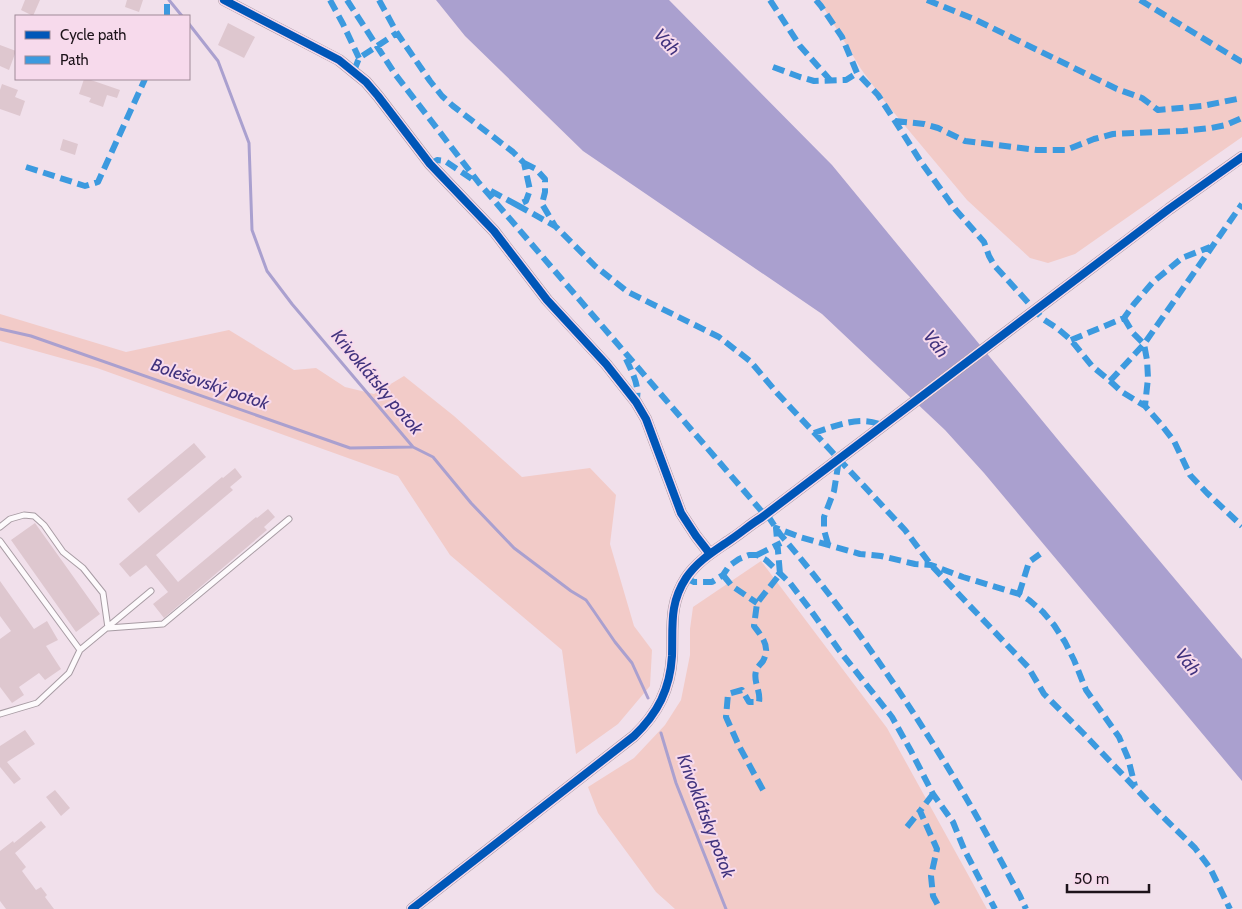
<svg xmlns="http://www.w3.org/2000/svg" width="1242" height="909" font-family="Cabin,sans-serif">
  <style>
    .green { fill: #f2cbc8 }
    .water { fill: #aaa0cf }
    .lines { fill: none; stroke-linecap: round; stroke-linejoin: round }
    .stream { stroke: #aaa0cf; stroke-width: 3 }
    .building { fill: #dec7cf }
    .lane-casing { stroke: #a89ca4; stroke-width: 7 }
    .street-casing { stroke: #a89ca4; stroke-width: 12 }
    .lane { stroke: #fdfafc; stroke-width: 5 }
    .street { stroke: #fdfafc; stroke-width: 10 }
    .quiet { stroke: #3c9adf; stroke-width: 6; stroke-dasharray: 12 6; stroke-linecap: butt }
    .cycleway-casing { stroke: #f7daec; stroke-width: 11 }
    .cycleway { stroke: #0057b8; stroke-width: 8 }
    .labels { text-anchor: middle; stroke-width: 4; stroke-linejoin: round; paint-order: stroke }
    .water-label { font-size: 18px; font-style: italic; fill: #40327d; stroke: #f7daec }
  </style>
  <rect width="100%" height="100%" fill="#f1e0eb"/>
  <!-- green -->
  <path class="green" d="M 819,0 L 1242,0 L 1242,137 L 1075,254 L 1048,263 L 1030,258 L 967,200 L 885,102 L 861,69 Z
    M 0,314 L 126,352 L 229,330 L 294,370 L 316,368 L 345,387 L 374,394 L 404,376 L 454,416 L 522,477 L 590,468 L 616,495 L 610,544 L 634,626 L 652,650 L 650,686 L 618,724 L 576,754 L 562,650 L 450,555 L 398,476 L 97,368 L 0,341 Z
    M 761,561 L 887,728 L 987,909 L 675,909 L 656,892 L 598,813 L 588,787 L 634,758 L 665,725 L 681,700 L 690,655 L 690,629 L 693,607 Z"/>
  <!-- water -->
  <path class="water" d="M 436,0 L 669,0 L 832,165 L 1059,441 L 1242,659 L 1242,781 L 984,473 L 945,430 L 822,314 L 583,151 L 465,36 Z"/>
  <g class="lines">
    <!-- stream -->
    <path class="stream" d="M 169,0 L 182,16
      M 189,24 L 218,61 L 249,143 L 252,230 L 267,271 L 292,304 L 413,447 L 433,457 L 471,503 L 514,548 L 571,591 L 586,600 L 593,610 L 615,642 L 632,663 L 648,698
      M 0,329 L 31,336 L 350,448 L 412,447
      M 661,733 L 676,783 L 726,909"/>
  </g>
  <!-- building -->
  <path class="building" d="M 25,0 L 40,0 L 33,16 L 21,10 Z
    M 127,0 L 143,0 L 139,12 L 125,7 Z
    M 228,23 L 255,37 L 244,58 L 218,45 Z
    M 0,45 L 16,51 L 9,70 L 0,66 Z
    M 84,79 L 88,79 L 120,90 L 117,98 L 107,95 L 103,107 L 89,102 L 91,98 L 79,94 Z
    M 2,84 L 18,90 L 15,97 L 25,101 L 20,116 L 0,109 L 0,90 Z
    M 63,139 L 78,144 L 75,155 L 60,150 Z
    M 194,443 L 206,457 L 139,513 L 127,499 Z
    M 235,468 L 242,477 L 230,487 L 233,490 L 156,555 L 178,582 L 256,517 L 257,518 L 268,509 L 275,517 L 264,527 L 267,530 L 164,618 L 153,604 L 168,592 L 146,565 L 130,577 L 119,564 L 222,477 L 223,478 Z
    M 35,523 L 100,614 L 76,632 L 11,540 Z
    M 0,581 L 34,629 L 47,621 L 58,640 L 46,646 L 61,669 L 45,680 L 39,673 L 19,687 L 24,695 L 12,703 L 0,687 L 0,639 L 11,631 L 0,616 Z
    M 25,730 L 35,744 L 7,762 L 21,779 L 14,784 L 0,767 L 0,746 Z
    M 55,790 L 70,808 L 61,816 L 46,797 Z
    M 41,821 L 46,827 L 15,853 L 26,867 L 22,871 L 36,890 L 41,887 L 47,895 L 45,897 L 54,909 L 6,909 L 0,901 L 0,851 L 13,841 L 14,843 Z"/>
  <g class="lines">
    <defs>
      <path id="lane" d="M 0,527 L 10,519 L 24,515 L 34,516 L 44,525 L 63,552 L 83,568 L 103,593 L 108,628 L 163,624 L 289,519
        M 0,541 L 80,650
        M 0,714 L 37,703 L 69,673 L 80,650 L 151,591"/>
      <path id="street" d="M 224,0 L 339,60 L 366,82 L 378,96 L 430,164 L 494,231 L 547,300 L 606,364 L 636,402 L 646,419 L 681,513 L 696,536 L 710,554
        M 412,909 L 634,736 C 658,713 670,689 672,656 C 673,626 669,604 686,578 C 698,560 716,550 733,538 C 742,532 751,524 761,518 L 1169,209 L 1242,157"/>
    </defs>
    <!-- lane casing -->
    <use href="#lane" class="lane-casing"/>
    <!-- street casing -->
    <use href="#street" class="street-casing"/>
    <!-- lane -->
    <use href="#lane" class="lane"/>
    <!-- street -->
    <use href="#street" class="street"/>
    <!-- quiet -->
    <path class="quiet" d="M 330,0 L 343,24 L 359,58
      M 347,0 L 395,74 L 479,183 L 764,514 L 770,519 L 780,534 C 851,617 914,709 969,803 C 987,834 1003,865 1020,896 L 1026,909
      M 379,0 L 397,33 L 430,81 L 442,96 L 453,106 L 513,152 L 524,163 L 530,190 L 526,201 L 517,205 L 489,190
      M 770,0 L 800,46 L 831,81
      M 816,0 L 821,6 L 842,37 L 857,73 L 878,95 L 895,121 L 921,162 L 955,209 L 984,242 L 989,256 L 994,265 L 1043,319 L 1057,328 L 1071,340 L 1092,366 L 1110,381 L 1122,392 L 1145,406 L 1160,423 L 1174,441 L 1190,475 L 1207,493 L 1242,526
      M 927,0 L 974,19 L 1117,89 L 1142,98 L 1158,110 L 1202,106 L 1242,98
      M 1140,0 L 1242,62
      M 167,16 L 167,0
      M 773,67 L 800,77 L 814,81 L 846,80 L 857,73
      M 354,71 L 359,58 L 397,33
      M 895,121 L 924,124 L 938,128 L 965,141 L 1037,150 L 1066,150 L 1094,139 L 1113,134 L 1183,131 L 1211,128 L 1226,125 L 1242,118
      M 524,163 L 536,169 L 545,179 L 545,192 L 542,204 L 555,226
      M 430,164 L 437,160 L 445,161 L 472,179
      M 26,167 L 85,186 L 98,182 L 145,79
      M 517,205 L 555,226 L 595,266 L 628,292 L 719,337 L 750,361 L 778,394 L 905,530 L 931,565 L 1028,667 L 1044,694 L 1084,734 L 1162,816 L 1195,848 L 1210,868 L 1230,909
      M 1124,318 L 1133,333 L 1144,344 L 1147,360 L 1148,378 L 1145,406
      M 1071,340 L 1124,318 L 1134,304 L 1153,282 L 1182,258 L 1210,247
      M 626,359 C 632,372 641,388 636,402
      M 1110,381 L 1144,344 L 1242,204
      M 814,433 C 835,426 858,416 879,424
      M 828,544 L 824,530 L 824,517 L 834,491 L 839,460
      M 757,555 L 781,543
      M 723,575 L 732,586 L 757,603
      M 686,578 L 694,582 L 712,582 L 723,575 L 729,566 L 739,559 L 749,555 L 757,555 L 766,560 L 790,583 L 809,608 L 839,650 L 892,717 L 911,751 L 933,794 L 953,822 L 964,849 L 995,909
      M 1019,594 L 1029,562 L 1040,554
      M 763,790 L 739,746 L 726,717 L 728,694 L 742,690 L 749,702 L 759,702 C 761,691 753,682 756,671 C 757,667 761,664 763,661 C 771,646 762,637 754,626 L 757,603 L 780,574 L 776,528 L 800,537 L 860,554 L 881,556 L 915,564 L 931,565 L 963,577 L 1019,594 L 1029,600 L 1043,612 L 1054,625 L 1065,642 L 1074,660 L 1086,690 L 1119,737 L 1128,758 L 1135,786
      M 933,794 L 920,811 L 937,849 L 931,876 L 933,896 L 940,909
      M 907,827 L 920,811"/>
    <defs>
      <path id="cycleway" d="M 224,0 L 339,60 L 366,82 L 378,96 L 430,164 L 494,231 L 547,300 L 606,364 L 636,402 L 646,419 L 681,513 L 696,536 L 710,554
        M 412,909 L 634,736 C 658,713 670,689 672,656 C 673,626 669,604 686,578 C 698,560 716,550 733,538 C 742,532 751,524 761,518 L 1169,209 L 1242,157"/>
    </defs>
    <!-- cycleway casing -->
    <use href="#cycleway" class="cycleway-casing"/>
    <!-- cycleway -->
    <use href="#cycleway" class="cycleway"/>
  </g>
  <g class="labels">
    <!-- water labels -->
    <g class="water-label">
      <text transform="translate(667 42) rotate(46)" y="6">Váh</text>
      <text transform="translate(936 344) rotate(52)" y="6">Váh</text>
      <text transform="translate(377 382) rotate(50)" y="6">Krivoklátsky potok</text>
      <text transform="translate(210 384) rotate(19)" y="6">Bolešovský potok</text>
      <text transform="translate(1188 662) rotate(52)" y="6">Váh</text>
      <text transform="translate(706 816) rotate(69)" y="6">Krivoklátsky potok</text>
    </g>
  </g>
  <!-- legend -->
  <rect x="15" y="15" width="175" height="65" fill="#f7daec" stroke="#a08a98"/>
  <rect x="25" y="31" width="25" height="8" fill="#0057b8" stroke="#a08a98"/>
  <text x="60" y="40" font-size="15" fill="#1d131a">Cycle path</text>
  <rect x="25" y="56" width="25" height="8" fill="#3c9adf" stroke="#a08a98"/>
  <text x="60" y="65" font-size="15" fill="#1d131a">Path</text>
  <!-- scale -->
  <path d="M1067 884v8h82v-8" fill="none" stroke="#1d131a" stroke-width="2.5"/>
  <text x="1074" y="884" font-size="15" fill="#1d131a" stroke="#f7daec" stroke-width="4" paint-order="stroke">50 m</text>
</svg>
